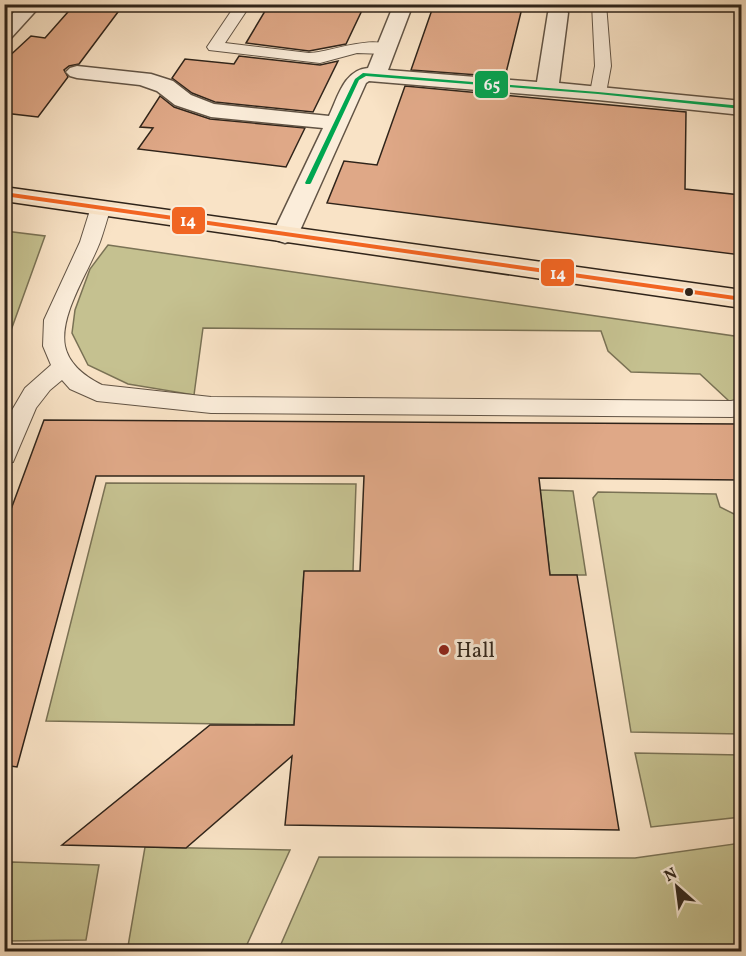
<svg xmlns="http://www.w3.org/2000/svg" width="746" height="956" font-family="Vollkorn,serif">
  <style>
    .green { fill: #c5c190; stroke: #7a7255; stroke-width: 1.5 }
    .building { fill: #dfa887; stroke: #2f241a; stroke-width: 1.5 }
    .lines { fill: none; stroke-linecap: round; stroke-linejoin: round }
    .lane-casing { stroke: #625445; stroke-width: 2 }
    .street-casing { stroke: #625445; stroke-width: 3 }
    .primary-casing { stroke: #2f241a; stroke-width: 3 }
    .lane { fill: #fbedda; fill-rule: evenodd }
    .street { fill: #fbedda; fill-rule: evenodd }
    .primary { fill: #f9e3c6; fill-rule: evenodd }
    .bus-1-casing { stroke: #fbedda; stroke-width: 4 }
    .bus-2-casing { stroke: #fbedda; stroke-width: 4 }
    .bus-1 { fill: #f26522; fill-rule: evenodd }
    .bus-2 { fill: #00a651; fill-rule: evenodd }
    .bus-dot { fill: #2f241a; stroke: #fbedda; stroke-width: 2 }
    .poi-dot { fill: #8f2418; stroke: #fbedda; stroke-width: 2 }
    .labels { text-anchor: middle; stroke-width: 6; stroke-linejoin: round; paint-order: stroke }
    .poi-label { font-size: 21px; fill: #2f241a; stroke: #fbedda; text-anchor: start }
    .line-badge { stroke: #fbedda; stroke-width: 2 }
    .badge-label { font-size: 16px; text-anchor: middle; font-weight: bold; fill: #fff }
  </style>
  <rect width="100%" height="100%" fill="#f9e3c6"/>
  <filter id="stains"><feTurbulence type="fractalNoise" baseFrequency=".00333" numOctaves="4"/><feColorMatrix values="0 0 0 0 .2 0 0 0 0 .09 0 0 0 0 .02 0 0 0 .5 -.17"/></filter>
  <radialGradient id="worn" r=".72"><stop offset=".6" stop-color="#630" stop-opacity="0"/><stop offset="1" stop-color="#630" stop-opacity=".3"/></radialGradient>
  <!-- green -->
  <path class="green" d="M 5,231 L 45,236 L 5,347 L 4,231 Z
    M 108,245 L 741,337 L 741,400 L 729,401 L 700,374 L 631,372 L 608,351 L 601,331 L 203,328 L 194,395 L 128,384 L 88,365 L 72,333 L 75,310 L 90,269 Z
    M 106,483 L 356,484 L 353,571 L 304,572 L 294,725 L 46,721 Z
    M 540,490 L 573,491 L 586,575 L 550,575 Z
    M 598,492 L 716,494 L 720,507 L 734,514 L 741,514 L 741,734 L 631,732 L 593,498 Z
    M 635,753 L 741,755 L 741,817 L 651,827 Z
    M 741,843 L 741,951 L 278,951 L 319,857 L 635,858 Z
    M 145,847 L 290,850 L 244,951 L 127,952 Z
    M 12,862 L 99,865 L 86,940 L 5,941 L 5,892 Z"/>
  <!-- building -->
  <path class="building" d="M 75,4 L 124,4 L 79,64 L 69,66 L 64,70 L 68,77 L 38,117 L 4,113 L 4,61 L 31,36 L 45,38 Z
    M 303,4 L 365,4 L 346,44 L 309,51 L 246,43 L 268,6 L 300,9 Z
    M 434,4 L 523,4 L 505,77 L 411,70 Z
    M 239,56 L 320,65 L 338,61 L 313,112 L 215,102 L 192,93 L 172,78 L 185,59 L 234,64 Z
    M 405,86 L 686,112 L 685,189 L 741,195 L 741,255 L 327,203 L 344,161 L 377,165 Z
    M 160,96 L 174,107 L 210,119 L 305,128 L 286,167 L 138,149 L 153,128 L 140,127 Z
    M 44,420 L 741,424 L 741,480 L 539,478 L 550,575 L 577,575 L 619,830 L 285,825 L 292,756 L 186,848 L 62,845 L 210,725 L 294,725 L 304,571 L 360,571 L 364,476 L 96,476 L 17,767 L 4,765 L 4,512 L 10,512 Z"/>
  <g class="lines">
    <defs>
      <path id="lane" d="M 236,4 L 251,4 L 225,43 L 309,53 C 329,53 378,32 393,49 L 385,54 L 357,53 L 320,63 L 209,50 L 207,47 Z
        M 592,4 L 606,4 L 611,66 L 606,93 L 598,98 L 590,93 L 595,66 Z
        M 101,201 L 108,203 L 111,207 C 107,219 104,231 100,242 C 89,271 59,315 65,346 C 69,365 86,377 102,385 L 211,397 L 731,401 L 742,399 L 742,416 L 731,417 L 211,413 L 97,401 L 70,389 L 62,380 L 50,390 L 36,408 L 13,462 L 4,464 L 4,424 L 8,417 L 25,388 L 51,365 L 43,346 L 44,320 L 80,242 L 91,207 L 94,203 Z"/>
      <path id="street" d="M 22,4 L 42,4 L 11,38 L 4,40 L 4,22 Z
        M 394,4 L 413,4 L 388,70 L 537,82 L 548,13 L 551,9 L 565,9 L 568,13 L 559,83 L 742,101 L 742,115 L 598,100 L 369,81 L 366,83 L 298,235 L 294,240 L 285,243 L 276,240 L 272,235 L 323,128 L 211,117 L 175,105 L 157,91 L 140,85 L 77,78 L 70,76 L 66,72 L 70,68 L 77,66 L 151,74 L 173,81 L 191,95 L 214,104 L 329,116 C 338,97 344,70 368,68 Z"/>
      <path id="primary" d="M 4,187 L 742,290 L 742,308 L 4,201 Z"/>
    </defs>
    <!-- lane casing -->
    <use href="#lane" class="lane-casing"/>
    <!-- street casing -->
    <use href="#street" class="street-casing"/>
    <!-- primary casing -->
    <use href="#primary" class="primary-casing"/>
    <!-- lane -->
    <use href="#lane" class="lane"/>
    <!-- street -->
    <use href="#street" class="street"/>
    <!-- primary -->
    <use href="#primary" class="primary"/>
    <defs>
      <path id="bus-1" d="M 4,192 L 742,297 L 742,301 L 4,196 Z"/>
      <path id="bus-2" d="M 363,73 L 598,92 L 742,106 L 742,109 L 598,94 L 366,76 L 359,80 L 311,183 L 310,184 L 306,184 L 305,183 L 355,79 Z"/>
    </defs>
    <!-- bus-1 casing -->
    <use href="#bus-1" class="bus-1-casing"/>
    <!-- bus-2 casing -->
    <use href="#bus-2" class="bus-2-casing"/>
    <!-- bus-1 -->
    <use href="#bus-1" class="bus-1"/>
    <!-- bus-2 -->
    <use href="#bus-2" class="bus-2"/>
  </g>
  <!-- markers -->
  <circle class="bus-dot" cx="689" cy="292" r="5"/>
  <circle class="poi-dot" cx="444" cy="650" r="6"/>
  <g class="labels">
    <!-- poi labels -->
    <g class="poi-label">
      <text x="456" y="657">Hall</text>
    </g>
  </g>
  <g class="line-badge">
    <rect x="474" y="70" width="35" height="29" rx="6" fill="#00a651"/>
    <rect x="171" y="206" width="35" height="29" rx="6" fill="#f26522"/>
    <rect x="540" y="258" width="35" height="29" rx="6" fill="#f26522"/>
  </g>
  <g class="badge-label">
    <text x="492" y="90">65</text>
    <text x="188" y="226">14</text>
    <text x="558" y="279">14</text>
  </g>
  <!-- margin -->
  <rect width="746" height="956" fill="none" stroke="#f9e3c6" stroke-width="24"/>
  <rect x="6" y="6" width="734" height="944" fill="none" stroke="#2f241a" stroke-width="3"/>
  <rect x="12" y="12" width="722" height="932" fill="none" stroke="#2f241a" stroke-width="1.5"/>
  <!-- north arrow -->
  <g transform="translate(677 887) rotate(332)" stroke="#fbedda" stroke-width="4.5" paint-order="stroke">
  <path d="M0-4.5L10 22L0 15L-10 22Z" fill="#2f241a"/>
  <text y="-9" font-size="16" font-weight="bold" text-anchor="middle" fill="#2f241a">N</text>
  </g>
  <rect width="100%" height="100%" filter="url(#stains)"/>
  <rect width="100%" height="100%" fill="url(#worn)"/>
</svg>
